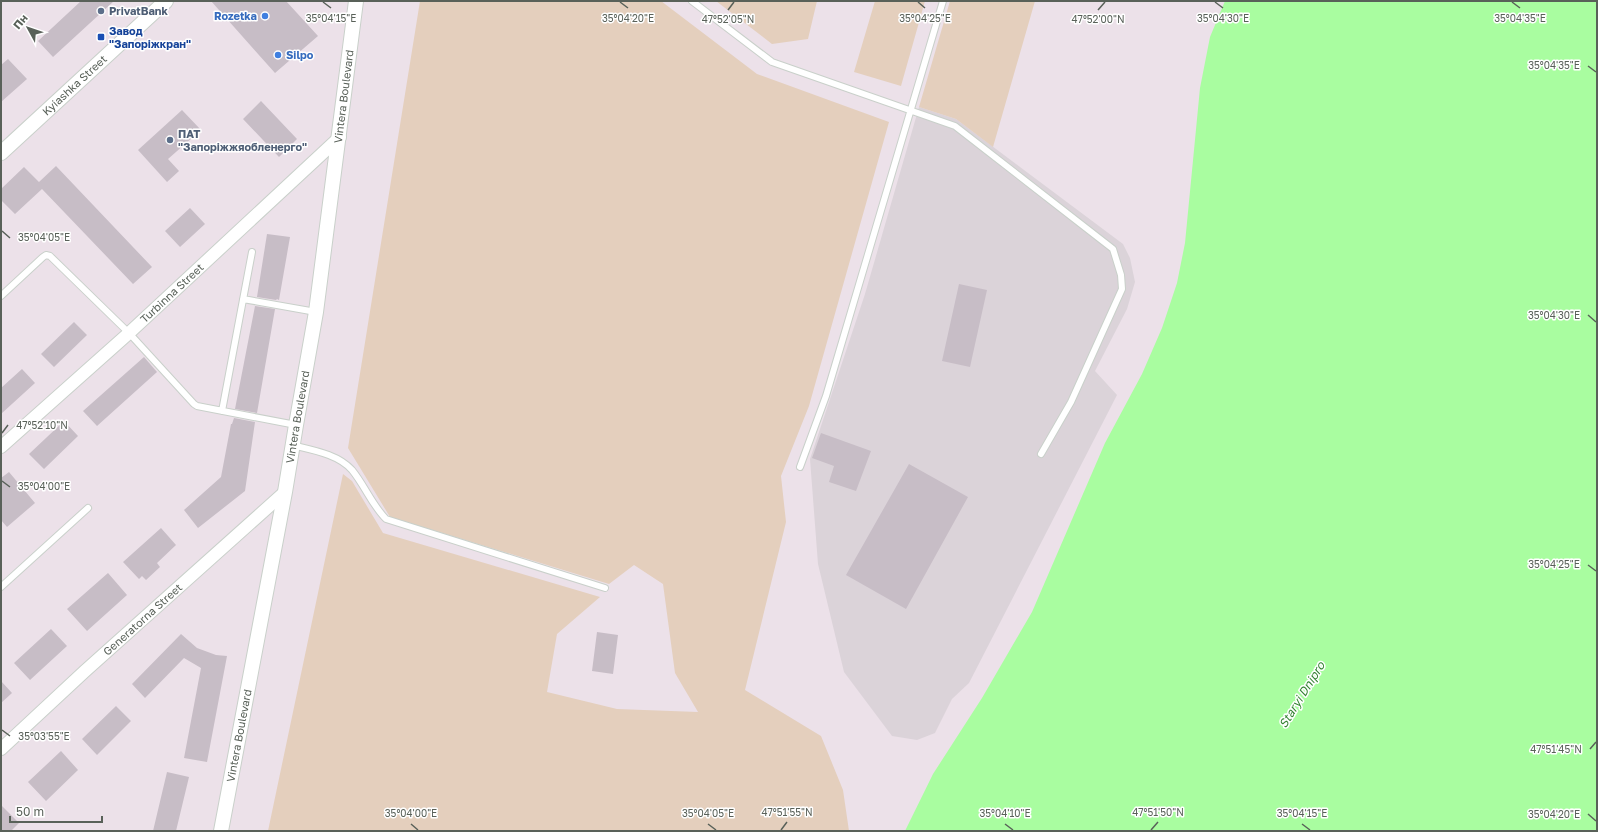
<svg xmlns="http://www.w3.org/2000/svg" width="1598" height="832" font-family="'Golos Text',sans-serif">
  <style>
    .industrial { fill: #dbd3d9 }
    .green { fill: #e4cfbd }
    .water { fill: #a9fda0 }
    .building { fill: #c7bdc6 }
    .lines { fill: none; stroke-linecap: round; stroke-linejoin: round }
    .service-casing { stroke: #c9d0ca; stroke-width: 8 }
    .minor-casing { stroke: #c9d0ca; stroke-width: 14 }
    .tertiary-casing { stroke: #c9d0ca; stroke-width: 16 }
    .service { stroke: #fff; stroke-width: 6 }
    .minor { stroke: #fff; stroke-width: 12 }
    .tertiary { stroke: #fff; stroke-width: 14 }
    .ticks { fill: none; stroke: #596159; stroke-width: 1.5 }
    .service-dot { fill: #5c6f8a; stroke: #fff; stroke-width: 1.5 }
    .shop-dot { fill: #3f7fe0; stroke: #fff; stroke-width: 1.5 }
    .transit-dot { fill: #1a4fb4; stroke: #fff; stroke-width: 1.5 }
    .labels { text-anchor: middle; stroke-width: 3; stroke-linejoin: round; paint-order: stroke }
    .service-label { font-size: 11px; font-weight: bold; fill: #4e5e75; stroke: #fff; text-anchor: start }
    .shop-label { font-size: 11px; font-weight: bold; fill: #366cbe; stroke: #fff; text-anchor: end }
    .transit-label { font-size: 11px; font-weight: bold; fill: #164399; stroke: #fff; text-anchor: start }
    .street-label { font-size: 11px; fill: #596159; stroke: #fff }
    .water-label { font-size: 12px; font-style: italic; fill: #348332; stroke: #fff }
    .ticks-label { font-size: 10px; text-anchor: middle; fill: #596159; stroke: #fff; stroke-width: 3; stroke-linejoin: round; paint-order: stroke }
  </style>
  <rect width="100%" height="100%" fill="#ece1e9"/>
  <!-- industrial -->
  <path class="industrial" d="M 919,107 L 956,119 L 1123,244 L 1130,258 L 1135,282 L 1127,309 L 1095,371 L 1117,395 L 969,683 L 952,699 L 935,733 L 917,740 L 892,736 L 844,672 L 818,564 L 810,459 L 865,294 Z"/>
  <!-- green -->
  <path class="green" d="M 420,1 L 661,1 L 757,74 L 889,122 L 809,406 L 781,476 L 786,522 L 745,690 L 821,736 L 843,790 L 849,831 L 268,831 L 343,474 L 352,481 L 383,533 L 600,597 L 557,634 L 547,692 L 617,709 L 698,712 L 675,673 L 663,584 L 634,565 L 609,584 L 390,517 L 348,448 Z
    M 716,1 L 817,1 L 808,39 L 772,44 Z
    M 875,1 L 925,1 L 901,86 L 854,72 Z
    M 950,1 L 1035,1 L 993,147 L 956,119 L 919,107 Z"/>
  <!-- water -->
  <path class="water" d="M 1225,1 L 1597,1 L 1597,831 L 905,831 L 933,774 L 982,698 L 1032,612 L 1105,443 L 1142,374 L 1162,328 L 1177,283 L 1185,243 L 1200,88 L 1210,37 Z"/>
  <!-- building -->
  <path class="building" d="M 81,1 L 114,1 L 53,57 L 38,41 Z
    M 211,1 L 286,1 L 318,36 L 275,73 Z
    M 8,59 L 27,79 L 1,102 L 1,65 Z
    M 261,101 L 297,139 L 279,157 L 243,119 Z
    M 182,110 L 201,130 L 168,159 L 179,171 L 167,182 L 138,150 Z
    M 56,166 L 152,267 L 133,284 L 42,189 L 15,214 L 1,200 L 1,189 L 24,167 L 39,182 Z
    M 190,208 L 205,224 L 180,247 L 165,231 Z
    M 267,234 L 290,237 L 279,300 L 277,299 L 276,300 L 257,297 Z
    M 959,284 L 987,290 L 970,367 L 942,361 Z
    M 255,306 L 275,309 L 257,413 L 235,409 Z
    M 74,322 L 87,335 L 54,367 L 41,354 Z
    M 144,357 L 157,372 L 97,426 L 83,411 Z
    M 22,369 L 35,383 L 1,414 L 1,388 Z
    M 234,418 L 255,422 L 245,491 L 198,528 L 184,510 L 221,477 L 231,424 L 232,424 Z
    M 64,421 L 78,436 L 44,469 L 29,454 Z
    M 821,433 L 871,451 L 856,491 L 829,482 L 834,466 L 812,458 Z
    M 909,464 L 968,497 L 906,609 L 846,575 Z
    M 9,472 L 35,503 L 7,527 L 1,520 L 1,478 Z
    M 161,528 L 176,545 L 157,563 L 160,567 L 146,580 L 142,576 L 139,579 L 123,562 Z
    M 108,573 L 127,595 L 87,631 L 67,609 Z
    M 51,629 L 67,646 L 30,680 L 14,663 Z
    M 597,632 L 618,635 L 613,674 L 592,671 Z
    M 181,634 L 197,648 L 216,655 L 227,656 L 207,762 L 184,758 L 201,668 L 184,658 L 145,698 L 132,684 Z
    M 1,681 L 12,693 L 1,703 Z
    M 116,706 L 131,721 L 97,755 L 82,739 Z
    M 61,751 L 78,770 L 46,801 L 28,782 Z
    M 167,772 L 189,777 L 176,831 L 153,831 Z
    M 1,805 L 19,823 L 11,831 L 1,831 Z"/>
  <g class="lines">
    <defs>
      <path id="service" d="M 692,1 L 772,62 L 955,126 L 1113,249 L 1121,275 L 1122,289 L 1071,402 L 1041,454
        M 1,296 L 43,257 L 46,255 L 50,256 L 129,333 L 194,404 L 197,406 L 296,425
        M 243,299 L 316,312
        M 222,411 L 252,252
        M 292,445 C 312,450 338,454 352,470 C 365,486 372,505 386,519 L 605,588
        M 800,467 L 826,396 L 943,1
        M 1,587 L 88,508"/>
      <g id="minor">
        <path id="s1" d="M 1,447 L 129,333 L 340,137"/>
        <path id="s2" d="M 1,749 L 85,671 L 285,492"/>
      </g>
      <g id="tertiary">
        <path id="s3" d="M 1,153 L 166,1"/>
        <path id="s4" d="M 221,831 L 285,492 L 296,425 L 316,312 L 356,1"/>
      </g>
    </defs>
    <!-- service casing -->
    <use href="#service" class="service-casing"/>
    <!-- minor casing -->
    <use href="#minor" class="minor-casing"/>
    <!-- tertiary casing -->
    <use href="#tertiary" class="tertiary-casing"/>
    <!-- service -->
    <use href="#service" class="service"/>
    <!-- minor -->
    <use href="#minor" class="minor"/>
    <!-- tertiary -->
    <use href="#tertiary" class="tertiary"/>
  </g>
  <!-- ticks -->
  <path class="ticks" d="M 323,2 L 331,8M 620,2 L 628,8M 918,2 L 925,8M 1215,2 L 1223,8M 1512,2 L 1520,8M 728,10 L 734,2M 1098,10 L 1105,2M 1588,66 L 1596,72M 2,231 L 10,238M 1588,315 L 1596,322M 2,433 L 8,425M 2,481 L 10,487M 1588,565 L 1596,571M 2,730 L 10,736M 1590,749 L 1596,742M 1588,814 L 1596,821M 411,824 L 418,830M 708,824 L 716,830M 1005,824 L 1013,830M 1302,824 L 1310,830M 781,830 L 787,822M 1151,830 L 1158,822"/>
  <!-- markers -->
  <g class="service-dot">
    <circle cx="101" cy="11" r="4"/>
    <circle cx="170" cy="140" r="4"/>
  </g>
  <g class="shop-dot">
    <circle cx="265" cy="16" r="4"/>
    <circle cx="278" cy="55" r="4"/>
  </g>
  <rect class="transit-dot" x="97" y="33" width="8" height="8" rx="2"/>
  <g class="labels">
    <!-- service labels -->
    <g class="service-label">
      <text x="109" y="15">PrivatBank</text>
      <text x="178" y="138">ПАТ<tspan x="178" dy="13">"Запоріжжяобленерго"</tspan></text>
    </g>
    <!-- shop labels -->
    <g class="shop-label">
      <text x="257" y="20">Rozetka</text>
      <text x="286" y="59" text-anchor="start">Silpo</text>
    </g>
    <!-- transit labels -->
    <g class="transit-label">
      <text x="109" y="35">Завод<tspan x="109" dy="13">"Запоріжкран"</tspan></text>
    </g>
    <!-- street labels -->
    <g class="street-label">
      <text dy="4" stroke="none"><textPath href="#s3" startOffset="100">Kyiashka Street</textPath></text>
      <text dy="4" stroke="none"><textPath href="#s4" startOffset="745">Vintera Boulevard</textPath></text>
      <text dy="4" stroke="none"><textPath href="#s1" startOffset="230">Turbinna Street</textPath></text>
      <text dy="4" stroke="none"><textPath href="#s4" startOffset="421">Vintera Boulevard</textPath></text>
      <text dy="4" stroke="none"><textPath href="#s2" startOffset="192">Generatorna Street</textPath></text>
      <text dy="4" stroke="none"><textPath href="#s4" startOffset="97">Vintera Boulevard</textPath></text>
    </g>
    <!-- water labels -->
    <g class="water-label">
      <text transform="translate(1302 695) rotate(-58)" y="4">Staryi Dnipro</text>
    </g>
  </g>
  <g class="ticks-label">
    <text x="331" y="22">35°04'15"E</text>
    <text x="925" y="22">35°04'25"E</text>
    <text x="628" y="22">35°04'20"E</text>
    <text x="1223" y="22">35°04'30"E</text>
    <text x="1520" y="22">35°04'35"E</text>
    <text x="728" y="23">47°52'05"N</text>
    <text x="1098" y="23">47°52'00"N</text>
    <text x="1554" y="69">35°04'35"E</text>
    <text x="44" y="241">35°04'05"E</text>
    <text x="1554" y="319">35°04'30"E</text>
    <text x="42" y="429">47°52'10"N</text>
    <text x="44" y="490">35°04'00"E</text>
    <text x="1554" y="568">35°04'25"E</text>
    <text x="44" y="740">35°03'55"E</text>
    <text x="1556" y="753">47°51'45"N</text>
    <text x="787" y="816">47°51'55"N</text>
    <text x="1158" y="816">47°51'50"N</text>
    <text x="411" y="817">35°04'00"E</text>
    <text x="708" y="817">35°04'05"E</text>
    <text x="1005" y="817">35°04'10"E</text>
    <text x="1302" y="817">35°04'15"E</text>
    <text x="1554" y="818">35°04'20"E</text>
  </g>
  <!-- border -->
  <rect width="1598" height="832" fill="none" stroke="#596159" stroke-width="4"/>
  <!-- north arrow -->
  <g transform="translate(28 28) rotate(310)" stroke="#ffffff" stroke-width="3" paint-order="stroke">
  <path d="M0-3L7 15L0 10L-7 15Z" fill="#596159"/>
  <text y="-6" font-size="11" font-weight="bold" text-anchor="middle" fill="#596159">Пн</text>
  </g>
  <!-- scale -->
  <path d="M10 816v6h92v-6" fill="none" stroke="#596159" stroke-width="2"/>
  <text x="16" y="816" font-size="12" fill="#596159" stroke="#ffffff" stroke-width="3" paint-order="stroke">50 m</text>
</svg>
